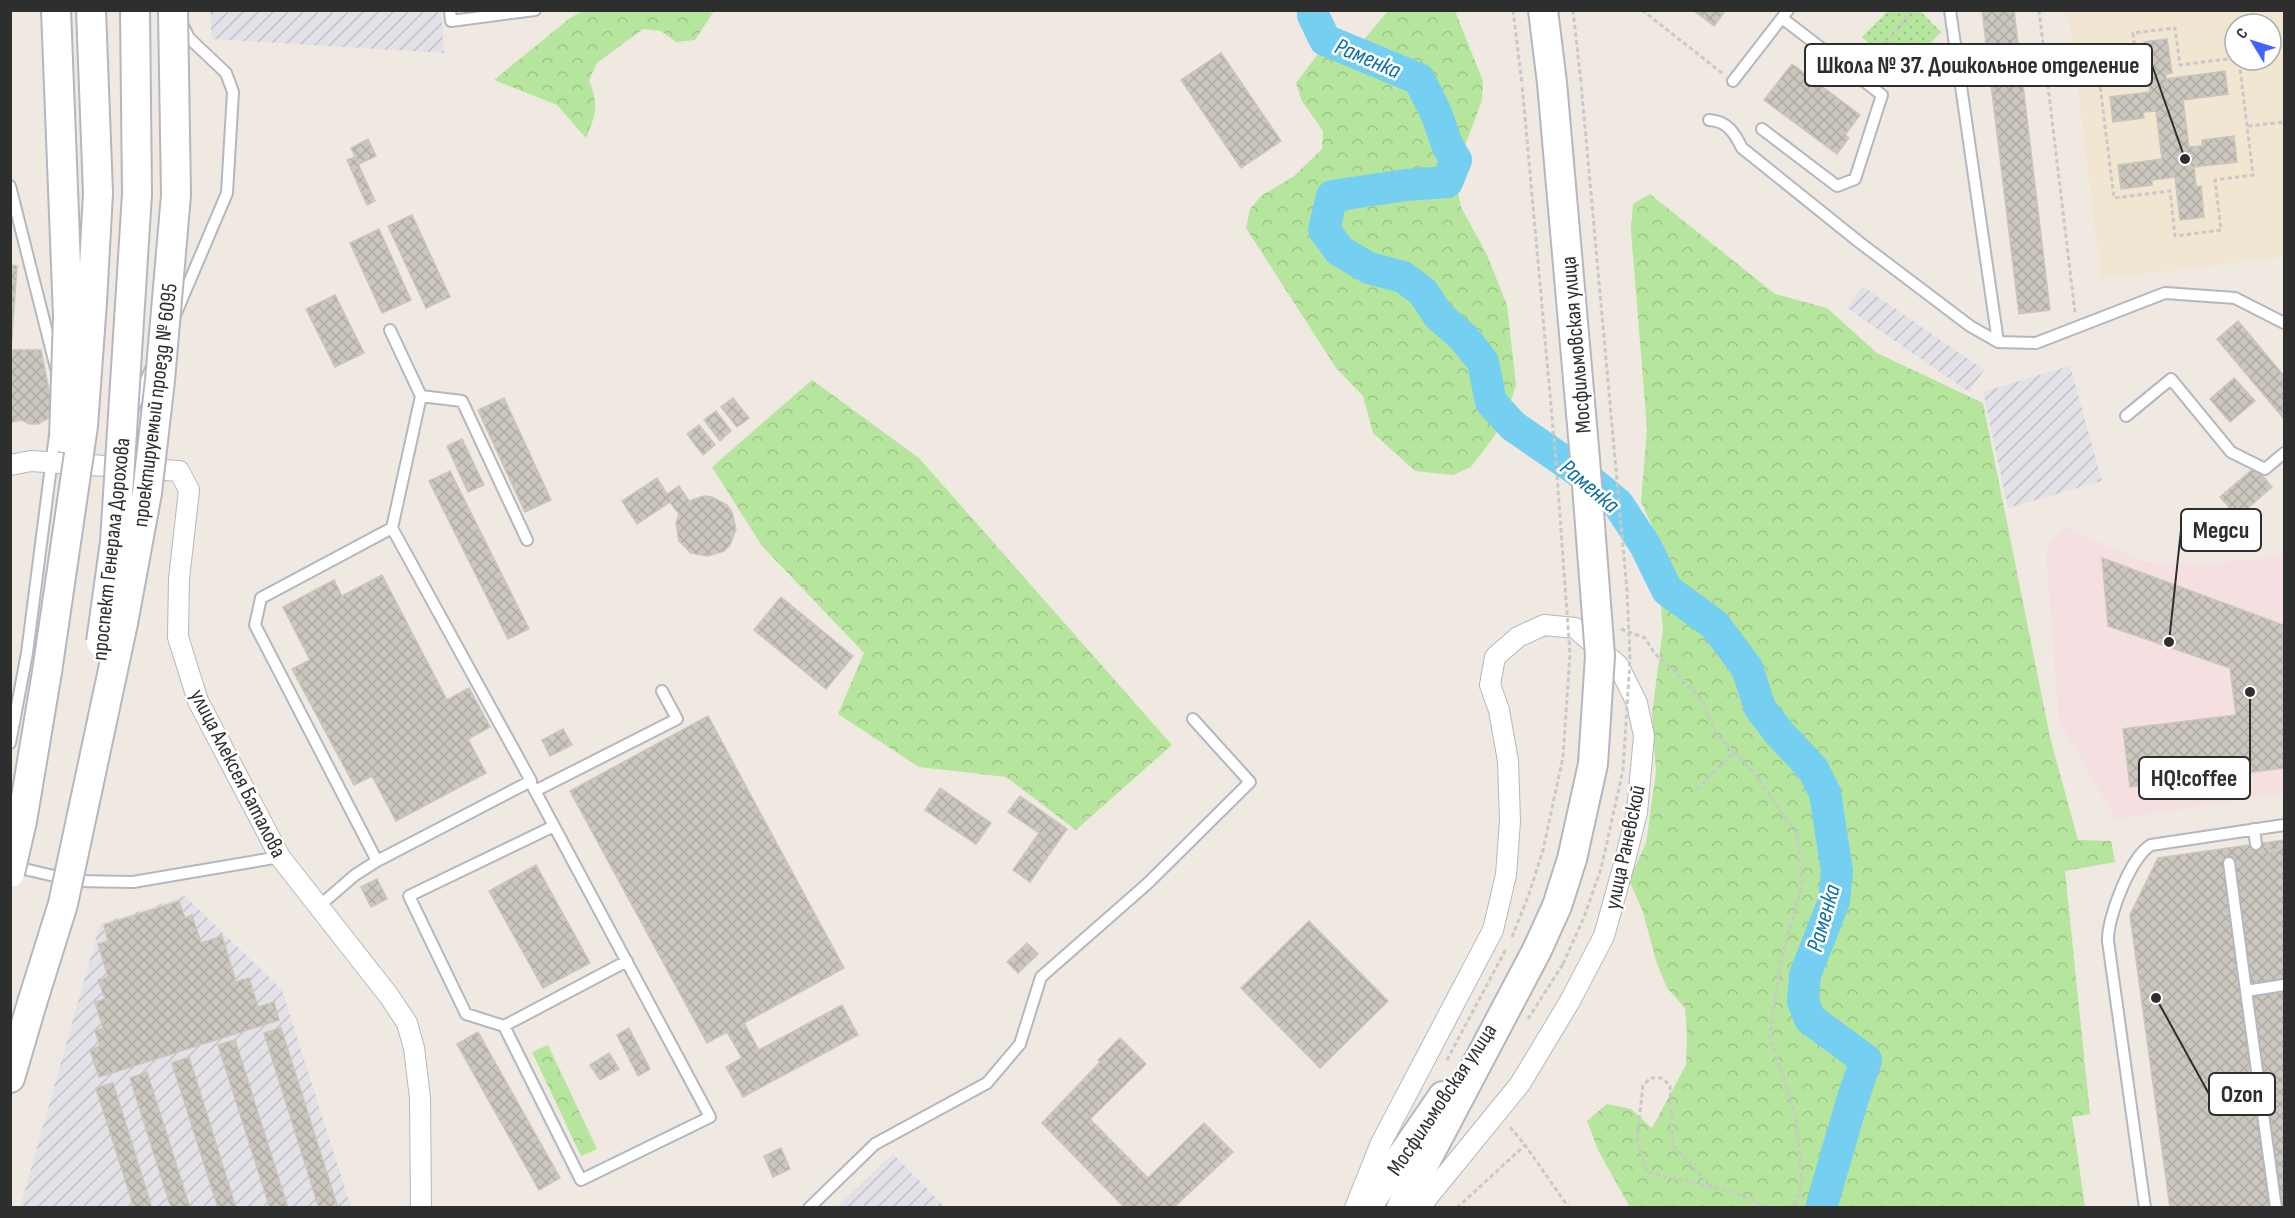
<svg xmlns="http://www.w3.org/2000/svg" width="2295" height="1218" font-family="'Sofia Sans Condensed',sans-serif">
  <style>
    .industrial { fill: url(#industrial-furrows) }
    .education { fill: #f0e6d1; fill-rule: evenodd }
    .medical { fill: #f5dfe0 }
    .forest { fill: url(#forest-crowns) }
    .park { fill: url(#park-dots) }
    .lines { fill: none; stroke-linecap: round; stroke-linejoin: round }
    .river { stroke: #75cff0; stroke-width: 32 }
    .building { fill: url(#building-cross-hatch); stroke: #cbc5ba; stroke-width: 1.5 }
    .lane-casing { stroke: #b4b7c1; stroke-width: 14 }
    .street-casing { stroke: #b4b7c1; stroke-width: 22 }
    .secondary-casing { stroke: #b4b7c1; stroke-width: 32 }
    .path { stroke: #c9c9c9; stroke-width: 3; stroke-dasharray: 4.5 3; stroke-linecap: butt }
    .lane { stroke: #fff; stroke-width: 10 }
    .street { stroke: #fff; stroke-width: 20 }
    .secondary { stroke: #fff; stroke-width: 28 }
    .secondary-bridge-casing { stroke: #b4b7c1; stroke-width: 32; stroke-linecap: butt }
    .path-bridge { stroke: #c9c9c9; stroke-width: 3; stroke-dasharray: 4.5 3; stroke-linecap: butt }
    .secondary-bridge { stroke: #fff; stroke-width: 28 }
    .labels { text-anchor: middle; stroke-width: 5; stroke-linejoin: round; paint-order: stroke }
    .street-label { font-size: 22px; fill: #2e2e2e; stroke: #fff }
    .water-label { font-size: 24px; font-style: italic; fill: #0d6fa3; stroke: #fff }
    .leader { fill: none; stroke: #2e2e2e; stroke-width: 2 }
    .callout-dot { fill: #2e2e2e; stroke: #fff; stroke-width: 2 }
    .callout { fill: #fff; stroke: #2e2e2e; stroke-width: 2 }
    .callout-label { font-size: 24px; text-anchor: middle; font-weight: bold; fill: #2e2e2e }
  </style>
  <defs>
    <pattern id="industrial-furrows" width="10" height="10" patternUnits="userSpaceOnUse" patternTransform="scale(1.5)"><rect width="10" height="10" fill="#e3e1e8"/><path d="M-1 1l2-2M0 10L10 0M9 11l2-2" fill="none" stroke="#c3c1c7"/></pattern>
    <pattern id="forest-crowns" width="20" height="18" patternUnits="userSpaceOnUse" patternTransform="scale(1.5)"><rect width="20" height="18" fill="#b6e59e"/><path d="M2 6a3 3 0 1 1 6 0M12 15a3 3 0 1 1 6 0" fill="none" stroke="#9dc588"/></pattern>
    <pattern id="park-dots" width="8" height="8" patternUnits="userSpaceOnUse" patternTransform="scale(1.5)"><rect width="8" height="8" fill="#b6e59e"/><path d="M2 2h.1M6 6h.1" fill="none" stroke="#9dc588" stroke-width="1.8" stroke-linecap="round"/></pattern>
    <pattern id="building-cross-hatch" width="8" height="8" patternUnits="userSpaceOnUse" patternTransform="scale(1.5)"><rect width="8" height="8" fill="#cbc7bf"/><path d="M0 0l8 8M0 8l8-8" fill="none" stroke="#afaba4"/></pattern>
  </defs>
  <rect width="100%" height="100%" fill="#efe9e1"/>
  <!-- industrial -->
  <path class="industrial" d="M 211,11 L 441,11 L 444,53 L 211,39 Z
    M 1862,286 L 1984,370 L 1969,392 L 1847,308 Z
    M 2070,366 L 2102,481 L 2008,508 L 1983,392 Z
    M 185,896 L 282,990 L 351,1207 L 20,1208 L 100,924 Z
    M 893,1154 L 945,1207 L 836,1207 Z"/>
  <!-- education -->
  <path class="education" d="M 2068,11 L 2284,11 L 2284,257 L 2101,279 ZM 2235,24 L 2271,24 L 2271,60 L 2235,60 Z"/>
  <!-- medical -->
  <path class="medical" d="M 2063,527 L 2145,562 L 2217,563 L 2284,556 L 2284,793 L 2116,819 L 2059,720 L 2046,550 Z"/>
  <!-- forest -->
  <path class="forest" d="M 583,11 L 583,10 L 714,11 L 695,40 L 676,42 L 661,31 L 643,29 L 597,63 L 589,80 C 599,105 596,114 586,138 L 557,105 L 494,80 L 570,18 Z
    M 1388,11 L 1455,11 L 1483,81 L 1482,100 L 1456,170 L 1457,189 L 1461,207 L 1487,255 L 1507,305 L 1516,385 L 1504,423 L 1471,467 L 1453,475 L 1415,471 L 1373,433 L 1363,396 L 1336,368 L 1246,228 L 1250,209 L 1261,196 L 1294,176 L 1322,149 L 1323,131 L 1302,101 L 1296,83 L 1318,54 L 1354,51 Z
    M 1650,194 L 1775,294 L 1827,308 L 1877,353 L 1983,403 L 2050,737 L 2078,840 L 2111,841 L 2115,862 L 2065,871 L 2090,1114 L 2072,1117 L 2085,1207 L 1630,1207 L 1599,1152 L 1587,1121 L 1607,1104 L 1631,1109 L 1652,1128 L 1686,1065 L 1687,1035 L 1685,1008 L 1667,988 L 1656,961 L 1643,912 L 1629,880 L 1646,843 L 1656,772 L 1652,714 L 1663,629 L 1654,530 L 1641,502 L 1647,429 L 1631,230 L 1633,204 Z
    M 812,380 L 919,458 L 1172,745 L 1076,830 L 1006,777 L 919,767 L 838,714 L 864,653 L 762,546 L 712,467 Z
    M 548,1045 L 597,1149 L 581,1156 L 532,1052 Z"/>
  <!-- park -->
  <path class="park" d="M 1888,11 L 1920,11 L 1941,32 L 1900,74 L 1862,37 Z"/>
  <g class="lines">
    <!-- river -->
    <path class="river" d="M 1313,10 L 1313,15 L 1325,40 L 1419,79 L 1436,113 L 1448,147 L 1456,160 L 1447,182 L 1406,185 L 1332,196 L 1324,230 L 1340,251 L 1369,268 L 1403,277 L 1423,292 L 1438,315 L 1464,338 L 1483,362 L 1491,402 L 1513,426 L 1577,470 L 1618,504 L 1645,545 L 1667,590 L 1715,625 L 1747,668 L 1760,708 L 1780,734 L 1813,769 L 1825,793 L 1837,871 L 1834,901 L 1805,975 L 1803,1001 L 1810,1019 L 1866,1060 L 1853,1098 L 1821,1208"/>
  </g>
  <!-- building -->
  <path class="building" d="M 1693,10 L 1724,10 L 1725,11 L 1714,26 Z
    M 1982,10 L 2014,10 L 2050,310 L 2019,314 Z
    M 2167,39 L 2172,73 L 2166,74 L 2166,79 L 2225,71 L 2228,94 L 2183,100 L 2189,147 L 2202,146 L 2202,140 L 2234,136 L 2237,162 L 2194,167 L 2196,187 L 2201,186 L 2204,217 L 2180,220 L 2175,177 L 2152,180 L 2152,185 L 2121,189 L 2118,165 L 2162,159 L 2156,111 L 2143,112 L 2144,118 L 2113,122 L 2110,97 L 2150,92 L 2144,42 Z
    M 1221,53 L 1281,141 L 1241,168 L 1181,80 Z
    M 1792,64 L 1860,115 L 1845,135 L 1849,138 L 1837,154 L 1764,100 Z
    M 368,139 L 376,156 L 359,164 L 351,148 Z
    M 355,157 L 375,201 L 367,205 L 347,160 Z
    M 412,215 L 450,297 L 426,308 L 388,226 Z
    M 379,229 L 411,300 L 382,313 L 350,243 Z
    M 10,265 L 17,266 L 11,350 L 41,350 L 49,391 L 54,399 L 54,411 L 47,419 L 38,424 L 30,424 L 22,420 L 10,422 Z
    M 335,295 L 364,353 L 335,367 L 306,309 Z
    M 2238,321 L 2284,376 L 2284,419 L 2217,339 Z
    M 2234,378 L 2255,401 L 2230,422 L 2210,399 Z
    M 504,398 L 551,500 L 525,512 L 478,410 Z
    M 733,398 L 749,418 L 737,427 L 721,407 Z
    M 716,411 L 731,431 L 720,441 L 704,420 Z
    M 699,425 L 715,445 L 703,455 L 687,434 Z
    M 462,439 L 484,485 L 468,492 L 447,446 Z
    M 2255,467 L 2272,487 L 2234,520 L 2225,510 L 2229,507 L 2220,497 Z
    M 450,471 L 529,629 L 508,639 L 429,481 Z
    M 657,478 L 667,494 L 679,486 L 689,501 L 704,496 L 712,497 L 727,505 L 732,512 L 736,529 L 730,545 L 724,551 L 708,556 L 691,553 L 679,541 L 676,524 L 679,514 L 670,502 L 637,524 L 622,501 Z
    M 2102,558 L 2283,625 L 2284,768 L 2130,787 L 2123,729 L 2236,715 L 2230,668 L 2108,626 Z
    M 382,575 L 447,700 L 469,688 L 490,727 L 468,739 L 486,773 L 396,821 L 372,776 L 354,785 L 292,669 L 310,660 L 283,607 L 334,580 L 342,596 Z
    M 781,597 L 853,656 L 826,689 L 754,630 Z
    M 708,716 L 844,968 L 744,1023 L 759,1050 L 842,1005 L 858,1035 L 743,1097 L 726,1067 L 742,1058 L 727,1032 L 707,1043 L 570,791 Z
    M 563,729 L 572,745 L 550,756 L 542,740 Z
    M 940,788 L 991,823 L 976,844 L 925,810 Z
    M 1020,796 L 1067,829 L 1030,882 L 1013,870 L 1039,833 L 1008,812 Z
    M 2284,840 L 2284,1208 L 2170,1208 L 2130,915 L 2158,858 Z
    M 536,865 L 590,963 L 543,988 L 489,891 Z
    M 377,879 L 387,899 L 371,907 L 361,887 Z
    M 179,901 L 185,918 L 192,915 L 201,943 L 222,936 L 236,982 L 249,978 L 258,1007 L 274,1002 L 279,1020 L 99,1077 L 90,1050 L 100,1046 L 95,1031 L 103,1028 L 95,1002 L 105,999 L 98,980 L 108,977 L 98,944 L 108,941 L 104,925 Z
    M 1309,921 L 1388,1001 L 1320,1068 L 1241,988 Z
    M 1027,943 L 1038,954 L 1018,973 L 1007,962 Z
    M 281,1028 L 338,1208 L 319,1208 L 264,1033 Z
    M 629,1028 L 650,1069 L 638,1076 L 617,1035 Z
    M 478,1032 L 560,1178 L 539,1190 L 457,1044 Z
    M 1120,1038 L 1146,1064 L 1090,1119 L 1148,1178 L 1204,1123 L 1233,1152 L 1173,1208 L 1125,1208 L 1042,1123 L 1100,1062 L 1098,1060 Z
    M 235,1040 L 288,1208 L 270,1208 L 218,1045 Z
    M 609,1053 L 619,1069 L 600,1080 L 590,1065 Z
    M 189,1057 L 236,1208 L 218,1208 L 172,1063 Z
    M 147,1072 L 190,1208 L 171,1208 L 130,1078 Z
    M 113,1083 L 152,1208 L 134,1208 L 96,1088 Z
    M 781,1148 L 790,1169 L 773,1177 L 764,1156 Z"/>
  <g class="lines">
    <defs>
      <path id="lane" d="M 450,10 L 451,21 L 535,10
        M 1950,10 L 1998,342
        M 1733,81 L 1788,10
        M 1709,120 C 1727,121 1734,132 1742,148 L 1859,242 L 1970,326 L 1998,342 L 2036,343 L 2165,293 L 2235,298 L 2284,323
        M 1762,129 L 1837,186 L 1855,179 L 1882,95 L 1782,18
        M 10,186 L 56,368
        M 176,313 L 227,193 L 233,92 L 226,73 L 189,38 L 183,26
        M 421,396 L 462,401 L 527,540
        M 133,409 L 151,369
        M 2126,416 L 2171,379 L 2231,452 L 2265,469 L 2284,453
        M 10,743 L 27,653 L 55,435
        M 533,787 L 554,826
        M 535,791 L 677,719 L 662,691
        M 2254,829 L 2256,844
        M 377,861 L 255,625 L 261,598 L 392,528 L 421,396 L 390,330
        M 2229,863 L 2246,991
        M 11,866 L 76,881 L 133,882 L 280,857
        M 318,907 L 355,875 L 377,861 L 531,781 L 392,528
        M 504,1026 L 581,1180 L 710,1117 L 554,826 L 409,896 L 466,1014 L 504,1026 L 627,961
        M 809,1208 L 875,1144 L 987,1083 L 1020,1044 L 1041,977 L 1147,884 L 1250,782 L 1193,719
        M 2145,1208 L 2108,941 C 2107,918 2131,856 2151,845 L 2284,825
        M 2276,1208 L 2246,991 L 2284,985"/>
      <path id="street" d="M 10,465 L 31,461 L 179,471 L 189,490 L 179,579 L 178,637 L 198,701 L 280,857 L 389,996 L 407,1023 L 414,1048 L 420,1098 L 421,1208
        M 1355,1208 L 1381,1143 L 1493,930 L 1506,875 L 1510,821 L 1508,761 L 1499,710 L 1490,685 L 1495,657 L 1518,637 L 1544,625 L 1575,628 L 1618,665 L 1637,703 L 1644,736 L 1637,812 L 1624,864 L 1604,936 L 1570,1001 L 1520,1084 L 1419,1208"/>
      <path id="secondary" d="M 91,10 L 98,193
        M 135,10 L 137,194
        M 1543,10 L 1552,83
        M 10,1078 L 32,1003
        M 1366,1208 L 1443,1096
        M 1401,1208 L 1537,950"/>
    </defs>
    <!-- lane casing -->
    <use href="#lane" class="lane-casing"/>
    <!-- street casing -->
    <use href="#street" class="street-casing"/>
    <!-- secondary casing -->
    <use href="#secondary" class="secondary-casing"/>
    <!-- path -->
    <path class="path" d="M 1513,10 L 1522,84
      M 1573,10 L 1581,83
      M 1642,10 L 1722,73
      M 2039,10 L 2075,313
      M 2235,58 L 2180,65 L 2175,28 L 2133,33 L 2139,82 L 2100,86 L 2114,198 L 2170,191 L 2175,236 L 2221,230 L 2215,180 L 2253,175 L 2239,60
      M 1868,67 L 1912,10
      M 2248,126 L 2284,122
      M 1621,629 L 1645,638 L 1655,654 L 1680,676 L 1702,701 L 1715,732 L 1755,774 L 1797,834 L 1802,884 L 1780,963 L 1770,1037 L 1796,1117 L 1802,1183 L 1794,1208
      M 1697,789 L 1734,752
      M 2268,851 L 2284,849
      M 1528,1019 L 1563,964
      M 1447,1060 L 1506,949
      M 1510,1127 L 1525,1145 L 1569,1208
      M 1712,1187 L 1673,1146 L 1670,1085 L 1661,1078 L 1650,1078 L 1643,1086 L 1637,1140 L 1647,1172 L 1733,1192 L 1769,1208
      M 1457,1208 L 1525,1145"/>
    <!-- lane -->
    <use href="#lane" class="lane"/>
    <!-- street -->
    <use href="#street" class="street"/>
    <!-- secondary -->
    <use href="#secondary" class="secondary"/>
    <defs>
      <path id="secondary-bridge" d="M 56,10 L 68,316 L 64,438
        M 101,642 L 115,542 L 137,194
        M 10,873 L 22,821 L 47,672 L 83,426 L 92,302 L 98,193
        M 1537,950 L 1557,906 L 1572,859 L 1593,764 L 1600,656 L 1585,459 L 1552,83
        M 32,1003 L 63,904 L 123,623 L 147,493 L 160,380 L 176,195 L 173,10"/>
    </defs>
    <!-- secondary-bridge casing -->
    <use href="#secondary-bridge" class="secondary-bridge-casing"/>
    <!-- path-bridge -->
    <path class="path-bridge" d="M 1512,937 L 1529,894 L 1543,850 L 1563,757 L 1570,654 L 1556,461 L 1522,84
      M 1563,964 L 1584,917 L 1601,869 L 1623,770 L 1630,659 L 1627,591 L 1581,83"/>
    <!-- secondary-bridge -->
    <use href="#secondary-bridge" class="secondary-bridge"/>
  </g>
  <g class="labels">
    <!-- street labels -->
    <g class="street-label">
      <text transform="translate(1575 345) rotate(-95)" y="8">Мосфильмовская улица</text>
      <text transform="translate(154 405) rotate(-83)" y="8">проектируемый проезд № 6095</text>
      <text transform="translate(110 549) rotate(-84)" y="8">проспект Генерала Дорохова</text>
      <text transform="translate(239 773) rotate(63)" y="8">улица Алексея Баталова</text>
      <text transform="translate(1624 847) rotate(-78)" y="8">улица Раневской</text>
      <text transform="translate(1441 1099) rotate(-56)" y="8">Мосфильмовская улица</text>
    </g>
    <!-- water labels -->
    <g class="water-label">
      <text transform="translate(1368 58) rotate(23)" y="8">Раменка</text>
      <text transform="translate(1590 486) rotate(40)" y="8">Раменка</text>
      <text transform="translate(1823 918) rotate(-74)" y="8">Раменка</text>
    </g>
  </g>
  <!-- callouts -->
  <path class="leader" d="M2185 159L2152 65M2169 642L2181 530M2250 692L2250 778M2156 998L2209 1094"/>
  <g class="callout-dot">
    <circle cx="2185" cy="159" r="6"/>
    <circle cx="2169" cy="642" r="6"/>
    <circle cx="2250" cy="692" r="6"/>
    <circle cx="2156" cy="998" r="6"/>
  </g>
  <g class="callout">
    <rect x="1805" y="44" width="347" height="42" rx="6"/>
    <rect x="2181" y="509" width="80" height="42" rx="6"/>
    <rect x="2139" y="757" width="111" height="42" rx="6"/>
    <rect x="2209" y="1073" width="66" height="42" rx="6"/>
  </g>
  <g class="callout-label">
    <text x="1978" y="73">Школа № 37. Дошкольное отделение</text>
    <text x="2221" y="538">Медси</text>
    <text x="2194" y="786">HQ!coffee</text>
    <text x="2242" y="1102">Ozon</text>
  </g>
  <!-- border -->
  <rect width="2295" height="1218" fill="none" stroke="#2e2e2e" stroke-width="24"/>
  <!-- north arrow -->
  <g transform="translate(2253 42) rotate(308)"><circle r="28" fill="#ffffff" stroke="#ababab" stroke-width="1.5"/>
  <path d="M0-4.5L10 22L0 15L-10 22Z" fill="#4264fb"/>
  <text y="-9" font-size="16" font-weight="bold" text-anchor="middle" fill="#2e2e2e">С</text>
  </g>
</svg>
